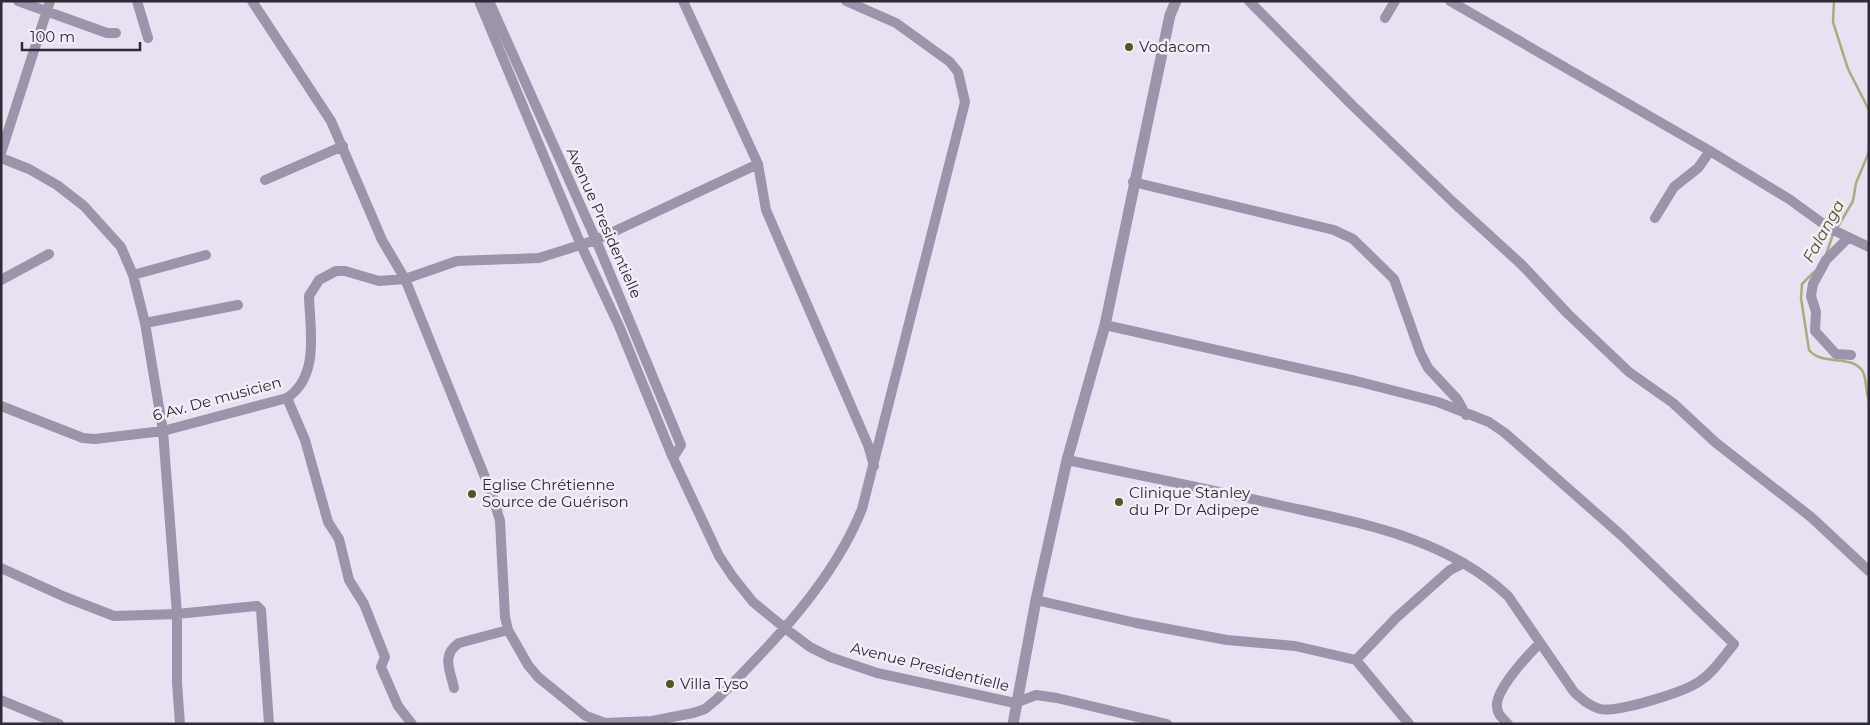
<svg xmlns="http://www.w3.org/2000/svg" width="1870" height="725" font-family="Montserrat,sans-serif">
  <style>
    .lines { fill: none; stroke-linecap: round; stroke-linejoin: round }
    .stream { stroke: #abaa83; stroke-width: 2.5 }
    .minor { stroke: #9c94ab; stroke-width: 10 }
    .tertiary { stroke: #9c94ab; stroke-width: 11 }
    .poi-dot { fill: #555425; stroke: #f2edf9; stroke-width: 2 }
    .labels { text-anchor: middle; stroke-width: 5; stroke-linejoin: round; paint-order: stroke }
    .poi-label { font-size: 15px; fill: #2e2b37; stroke: #f2edf9; text-anchor: start }
    .street-label { font-size: 15px; fill: #2e2b37; stroke: #f2edf9 }
    .water-label { font-size: 16px; font-style: italic; fill: #555425; stroke: #f2edf9 }
  </style>
  <rect width="100%" height="100%" fill="#e8e1f1"/>
  <g class="lines">
    <!-- stream -->
    <path class="stream" d="M 1834,1 L 1833,22 L 1848,69 L 1869,110
      M 1836,230 L 1853,201 L 1856,183 L 1869,152
      M 1826,255 L 1833,234
      M 1814,272 L 1802,284 L 1801,298 L 1809,350 C 1823,367 1852,353 1863,372 C 1867,380 1865,391 1869,400"/>
    <!-- minor -->
    <path class="minor" d="M 18,1 L 107,33 L 116,33
      M 137,1 L 148,38
      M 252,1 L 331,121 L 382,240 L 405,279 L 493,497 L 500,521 L 505,617 L 508,630 L 528,665 L 538,677 L 586,716 L 605,723 L 652,721 L 693,713 L 705,709 L 717,699 C 772,644 833,582 862,509 L 965,102 L 958,72 L 950,62 L 896,23 L 846,1
      M 479,1 L 581,245 L 619,326 L 673,458 L 719,556 L 733,577 L 753,602 L 786,629 L 810,647 L 830,657 L 877,673 L 1015,703 L 1036,695 L 1057,698 L 1167,724
      M 489,1 L 596,240 L 681,445 L 673,458
      M 683,1 L 758,164 L 766,210 L 868,445 L 874,466
      M 1249,1 L 1353,106 L 1454,203 L 1521,264 L 1568,314 L 1629,372 L 1673,403 L 1715,442 L 1811,517 L 1869,571
      M 1450,1 L 1710,151 L 1789,199 L 1829,228 L 1869,247
      M 1385,18 L 1395,1
      M 1,153 L 50,1
      M 1,158 L 29,169 L 57,185 L 84,206 L 121,247 L 133,275 L 145,323 L 163,431 L 177,614 L 177,683 L 180,724
      M 265,180 L 343,146
      M 1133,182 L 1334,230 L 1353,239 L 1394,279 L 1420,352 L 1428,368 L 1457,399 L 1466,415
      M 1655,218 L 1674,187 L 1698,168 L 1710,151
      M 1848,238 L 1826,260 L 1813,284 L 1811,296 L 1816,312 L 1815,331 L 1836,354 L 1851,355
      M 133,275 L 206,255
      M 1,280 L 49,254
      M 145,323 L 238,305
      M 287,398 L 305,440 L 328,522 L 339,539 L 349,580 L 364,604 L 385,657 L 381,667 L 398,706 L 412,724
      M 1,406 L 83,438 L 95,439 L 163,431 L 287,398 C 320,376 310,330 309,296 L 319,280 L 336,271 L 345,271 L 379,281 L 405,279 L 457,261 L 539,258 L 596,240 L 758,164
      M 1067,460 C 1138,475 1209,489 1279,505 C 1360,523 1445,537 1508,596 L 1574,692 C 1582,699 1589,706 1600,709 C 1617,713 1685,692 1700,681 C 1714,672 1723,657 1734,644 L 1621,535 L 1505,433 L 1489,422 L 1438,402 L 1356,381 L 1105,325
      M 1,568 L 65,597 L 114,616 L 177,614 L 257,606 L 261,610 L 269,724
      M 1036,600 L 1136,623 L 1227,640 L 1295,646 L 1356,660 L 1409,724
      M 1356,660 L 1396,618 L 1450,570 L 1464,563
      M 454,688 C 450,670 441,655 459,643 L 508,630
      M 1,700 L 59,724
      M 1508,724 C 1502,718 1496,713 1497,704 C 1498,687 1528,655 1540,643"/>
    <!-- tertiary -->
    <path class="tertiary" d="M 1013,724 L 1036,600 L 1067,460 L 1105,325 L 1170,15 L 1176,1"/>
  </g>
  <!-- markers -->
  <g class="poi-dot">
    <circle cx="1129" cy="47" r="5"/>
    <circle cx="472" cy="494" r="5"/>
    <circle cx="1119" cy="502" r="5"/>
    <circle cx="670" cy="684" r="5"/>
  </g>
  <g class="labels">
    <!-- poi labels -->
    <g class="poi-label">
      <text x="1139" y="52">Vodacom</text>
      <text x="482" y="490">Eglise Chrétienne<tspan x="482" dy="17">Source de Guérison</tspan></text>
      <text x="1129" y="498">Clinique Stanley<tspan x="1129" dy="17">du Pr Dr Adipepe</tspan></text>
      <text x="680" y="689">Villa Tyso</text>
    </g>
    <!-- street labels -->
    <g class="street-label">
      <text transform="translate(604 223) rotate(66)" y="5">Avenue Presidentielle</text>
      <text transform="translate(217 399) rotate(-15)" y="5">6 Av. De musicien</text>
      <text transform="translate(930 667) rotate(14)" y="5">Avenue Presidentielle</text>
    </g>
    <!-- water labels -->
    <g class="water-label">
      <text transform="translate(1823 231) rotate(-61)" y="6">Falanga</text>
    </g>
  </g>
  <!-- border -->
  <rect width="1870" height="725" fill="none" stroke="#2e2b37" stroke-width="5"/>
  <!-- scale -->
  <path d="M22 42v8h118v-8" fill="none" stroke="#2e2b37" stroke-width="2.5"/>
  <text x="30" y="42" font-size="15" fill="#2e2b37" stroke="#f2edf9" stroke-width="4" paint-order="stroke">100 m</text>
</svg>
